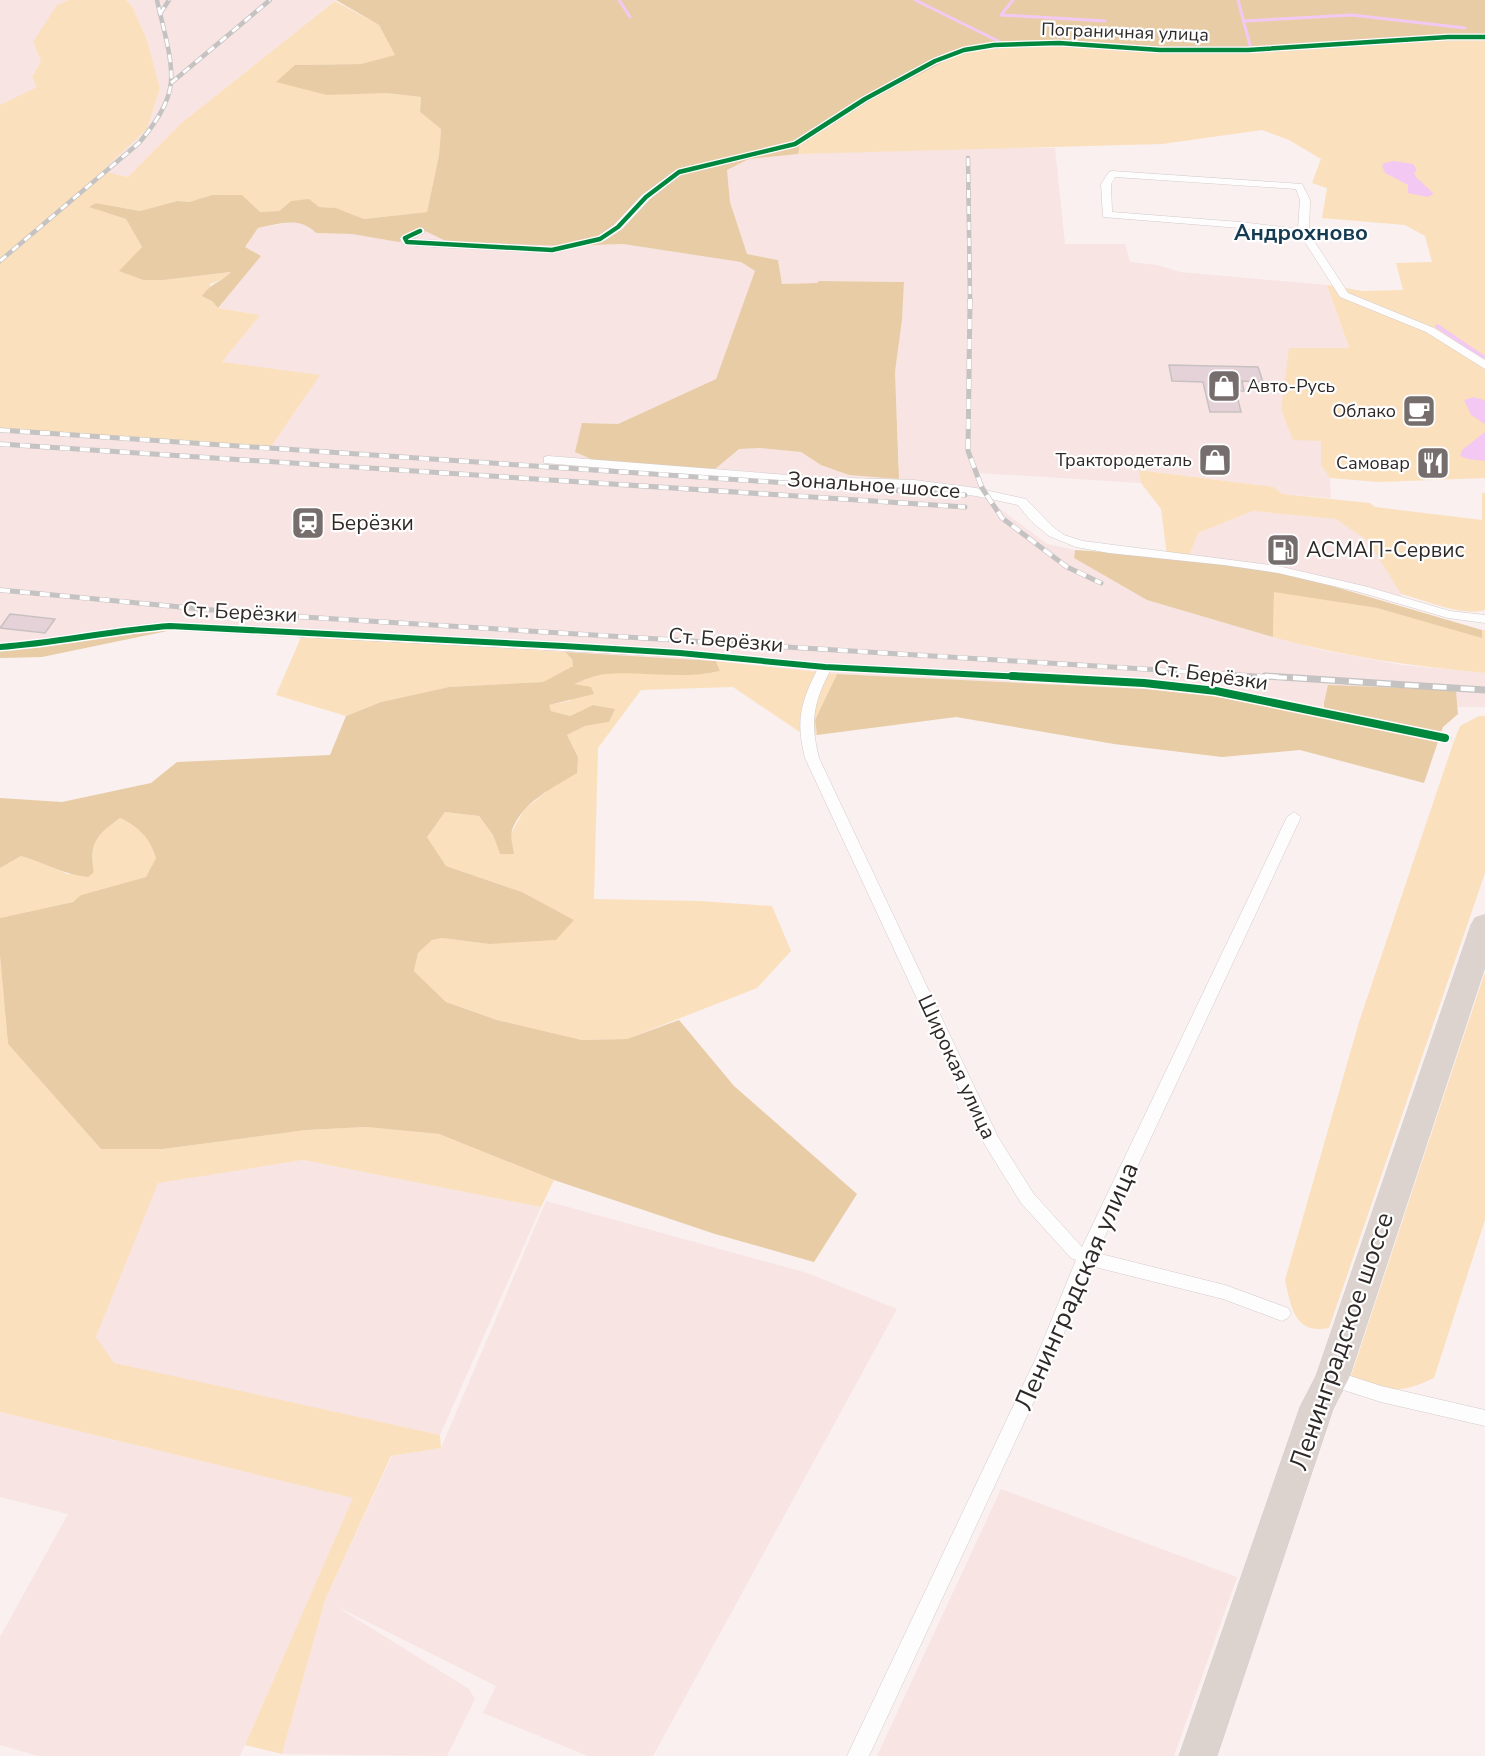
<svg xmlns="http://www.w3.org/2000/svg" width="1485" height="1756" font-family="'Nunito Sans',sans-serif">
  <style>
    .built { fill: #f7e4e3 }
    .green { fill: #fbe0bd }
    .forest { fill: #e8cca5 }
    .water { fill: #f3c9f3 }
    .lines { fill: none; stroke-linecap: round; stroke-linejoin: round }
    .stream-far1 { stroke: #f3c9f3; stroke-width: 3 }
    .stream { stroke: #f3c9f3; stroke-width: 4 }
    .building { fill: #e5d2d8; stroke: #c8c1c1; stroke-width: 1.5 }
    .street-casing { stroke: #d2cbca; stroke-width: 1 }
    .highway-casing { stroke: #d3cece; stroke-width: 1 }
    .street { fill: #fefdfd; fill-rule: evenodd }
    .highway { fill: #dcd2ce; fill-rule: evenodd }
    .rail-far2-casing { stroke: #c5c2c2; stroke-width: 4.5 }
    .rail-far1-casing { stroke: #c5c2c2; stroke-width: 5 }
    .rail-casing { stroke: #c5c2c2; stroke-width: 7 }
    .rail-far2 { stroke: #fefefe; stroke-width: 3; stroke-dasharray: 8; stroke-linecap: butt }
    .rail-far1 { stroke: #fefefe; stroke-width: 4; stroke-dasharray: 10; stroke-linecap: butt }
    .rail { stroke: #fefefe; stroke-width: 4.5; stroke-dasharray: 14; stroke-linecap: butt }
    .cycleway-far2-casing { stroke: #fefefe; stroke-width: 7 }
    .cycleway-far1-casing { stroke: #fefefe; stroke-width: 9 }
    .cycleway-casing { stroke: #fefefe; stroke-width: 11 }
    .cycleway-far2 { stroke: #00873e; stroke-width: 4.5 }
    .cycleway-far1 { stroke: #00873e; stroke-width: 6 }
    .cycleway { stroke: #00873e; stroke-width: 8 }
    .labels { text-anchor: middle; stroke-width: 4.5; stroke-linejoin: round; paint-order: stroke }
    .far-street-label { font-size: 18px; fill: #2e2827; stroke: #fefefe }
    .far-poi-label { font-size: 18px; fill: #2e2827; stroke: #fefefe; text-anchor: end }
    .street-label { font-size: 21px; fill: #2e2827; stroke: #fefefe }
    .poi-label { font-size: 21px; fill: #2e2827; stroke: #fefefe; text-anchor: start }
    .far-district-label { font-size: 22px; font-weight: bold; fill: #143b52; stroke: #fefefe }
    .near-street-label { font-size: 26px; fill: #2e2827; stroke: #fefefe }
  </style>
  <rect width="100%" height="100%" fill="#f9f0ef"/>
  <!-- built -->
  <path class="built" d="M 0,0 L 69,0 L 33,42 L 41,61 L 32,77 L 38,87 L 0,105 Z
    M 126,0 L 336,0 L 180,124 L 128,177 L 101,171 L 147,129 L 160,88 L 147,40 L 132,6 Z
    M 972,148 L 1055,148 L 1065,244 L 1125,244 L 1130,262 L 1157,265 L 1180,272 L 1327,285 L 1349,349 L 1285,387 L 1281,409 L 1321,441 L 1321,465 L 1330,478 L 1331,498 L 1282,494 L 1274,487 L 1140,470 L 1141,483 L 978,473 L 995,505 L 1047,544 L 1075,550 L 1074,558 L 1147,600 L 1321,650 L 1402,665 L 1485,673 L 1485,707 L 1458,707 L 1456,691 L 1324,703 L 1325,718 L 1214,696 L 1145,689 L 837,674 L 716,661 L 177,629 L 45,647 L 0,650 L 0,429 L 270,448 L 222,362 L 260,315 L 218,308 L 261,256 L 245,247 L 258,228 L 297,221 L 311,227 L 316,233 L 352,234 L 421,229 L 565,246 L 623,244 L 741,262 L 755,271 L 716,379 L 618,424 L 582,423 L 739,449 L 760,448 L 801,452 L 821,465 L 899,467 L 895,372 L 902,320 L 904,282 L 819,281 L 817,283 L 782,284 L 778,260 L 747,254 L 730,202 L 727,170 L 749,159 L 798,154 Z
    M 1253,511 L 1337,519 L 1368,541 L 1401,594 L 1400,604 L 1291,574 L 1188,559 L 1198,533 Z
    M 303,1160 L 541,1207 L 440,1435 L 114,1364 L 96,1337 L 158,1182 Z
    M 546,1201 L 807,1273 L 897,1309 L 653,1756 L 588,1756 L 483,1713 L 496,1686 L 334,1605 L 469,1689 L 475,1699 L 447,1756 L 282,1754 L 325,1600 L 392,1456 L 441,1448 Z
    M 0,1412 L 354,1498 L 240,1756 L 38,1756 L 0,1745 L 0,1637 L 68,1514 L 0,1497 Z
    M 1001,1489 L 1237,1577 L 1174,1756 L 877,1756 Z"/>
  <!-- green -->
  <path class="green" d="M 69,0 L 126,0 L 132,6 L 147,40 L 160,88 L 147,129 L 102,171 L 128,177 L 180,124 L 335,1 L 379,25 L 396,55 L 361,64 L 295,65 L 386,93 L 421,97 L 420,112 L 441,129 L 439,155 L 427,212 L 364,219 L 336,208 L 319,207 L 291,201 L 279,211 L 260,212 L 212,195 L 189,202 L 176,201 L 140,211 L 96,203 L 90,207 L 126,219 L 142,247 L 120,271 L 143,280 L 163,280 L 232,272 L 226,278 L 210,284 L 212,301 L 218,308 L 260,315 L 222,362 L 320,375 L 270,448 L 0,429 L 0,105 L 37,87 L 32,77 L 41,61 L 33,42 L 57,5 Z
    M 1452,39 L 1485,40 L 1485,478 L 1379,482 L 1330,478 L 1321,465 L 1321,441 L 1293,440 L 1281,409 L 1289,348 L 1349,348 L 1327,285 L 1363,291 L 1403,290 L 1396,263 L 1432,262 L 1425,236 L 1405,225 L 1322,218 L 1327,188 L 1312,183 L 1321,159 L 1289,140 L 1262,130 L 1162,144 L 798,154 L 800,145 L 871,100 L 953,57 L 990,48 L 1035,46 L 1203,53 L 1338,48 Z
    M 1139,470 L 1274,487 L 1282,494 L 1370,503 L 1375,507 L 1482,520 L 1482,493 L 1485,493 L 1485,610 C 1463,617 1424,600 1401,594 L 1368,541 L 1336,519 L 1253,511 L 1198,533 L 1188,559 L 1167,556 L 1161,509 L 1141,483 Z
    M 1274,591 L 1377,608 L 1482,637 L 1482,630 L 1485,630 L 1485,673 C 1413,666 1343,657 1273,637 Z
    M 302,635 L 565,652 L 572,659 L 573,666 L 543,682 L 449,687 L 381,702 L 346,716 L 276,695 Z
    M 716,661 L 837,674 L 815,720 L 817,735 L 807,737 L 733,687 L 641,690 L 598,748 L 594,899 L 699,901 L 772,906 L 791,951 L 757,988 L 627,1039 L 582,1040 L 497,1020 L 446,1002 L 414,971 L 418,953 L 432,940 L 442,938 L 489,944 L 574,920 L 522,892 L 446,866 L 427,837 L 445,812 L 479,816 L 493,835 L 500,854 L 524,810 L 546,792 L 578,757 L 567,735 L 585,726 L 609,722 L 614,709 L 593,705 L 570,716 L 551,711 L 548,705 L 570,701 L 572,684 C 582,681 593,676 603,674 C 642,668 681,680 720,671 Z
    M 1479,716 L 1485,716 L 1485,873 L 1329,1328 C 1294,1335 1291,1306 1285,1280 L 1359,1022 L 1454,741 L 1460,726 Z
    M 120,818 C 142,830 148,835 156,858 L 146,877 L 81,895 L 73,902 L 0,918 L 0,868 L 21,856 L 44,862 L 67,874 L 94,872 C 88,843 98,834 120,818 Z
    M 0,956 L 8,1044 L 101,1149 L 163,1149 L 306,1130 L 366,1127 L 439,1134 L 554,1180 L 541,1207 L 303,1160 L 158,1183 L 96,1337 L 114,1363 L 440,1435 L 441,1448 L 391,1456 L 325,1600 L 282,1754 L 245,1745 L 353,1498 L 0,1412 Z
    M 1485,972 L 1485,1220 L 1434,1378 C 1396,1396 1389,1390 1351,1376 Z"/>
  <!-- forest -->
  <path class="forest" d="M 336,0 L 1485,0 L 1485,40 L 1452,39 L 1338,48 L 1203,53 L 1035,46 L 990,48 L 953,57 L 871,100 L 800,145 L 798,154 L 749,159 L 727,170 L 730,202 L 747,254 L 778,260 L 782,284 L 817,283 L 819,281 L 904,282 L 902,320 L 895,372 L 899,479 L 849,475 L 821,465 L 801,452 L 760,448 L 739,449 L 715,469 L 598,462 L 575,452 L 582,423 L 618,424 L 716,379 L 755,271 L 741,262 L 623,244 L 565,246 L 448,242 L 421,229 L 399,242 L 352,234 L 316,233 C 300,216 279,224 258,228 L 245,247 L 261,256 L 218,308 L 212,301 L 202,296 C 213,281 221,283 231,272 L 163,280 L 143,280 L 119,271 L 142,247 L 126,219 L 89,207 L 96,203 L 140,211 L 177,201 L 189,202 L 212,195 L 242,195 L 260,212 L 279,211 L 291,201 L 309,199 L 319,207 L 336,208 L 364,219 L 427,212 L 439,155 L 441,129 L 420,112 L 421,97 L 386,93 L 327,95 L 276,82 L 295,65 L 361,64 L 395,55 L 379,25 Z
    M 1075,550 L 1167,556 L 1291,574 L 1482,630 L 1482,638 L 1377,608 L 1274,592 L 1273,637 L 1147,600 L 1074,558 Z
    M 177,629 L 42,657 L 0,658 L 0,650 L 45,647 L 131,631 Z
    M 565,652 L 716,661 L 720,671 C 683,680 644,671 606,674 C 595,675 584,680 574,684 L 591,687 L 594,694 L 549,705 L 551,711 L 570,716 L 593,705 L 615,709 L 609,722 L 585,726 L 567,735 L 578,757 L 577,773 C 553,788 522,802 512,830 C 510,837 513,847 514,854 L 500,854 L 493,835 L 479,816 L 445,812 L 427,837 L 446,866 L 522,892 L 574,920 L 556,940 L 489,944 L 442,938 L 432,940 L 418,953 L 414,971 L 446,1002 L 497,1020 L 582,1040 L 627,1039 L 679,1020 L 734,1086 L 857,1194 L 814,1262 L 715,1234 L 554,1180 L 439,1134 L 366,1127 L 306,1130 L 163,1149 L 101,1149 L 8,1044 L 0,956 L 0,918 L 73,902 L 81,895 L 146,877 L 156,858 C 149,837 140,828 120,818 C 98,834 88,843 94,872 L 88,877 C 62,874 46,863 21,856 L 0,868 L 0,798 L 62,802 L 151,783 L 177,762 L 330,755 L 346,716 L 381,702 L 449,687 L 543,682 L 573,666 L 572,659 Z
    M 837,674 L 1145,689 L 1214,696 L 1324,718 L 1324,703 L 1328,685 L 1456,690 L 1458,714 L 1443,727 L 1424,783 L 1300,750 L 1222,757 L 1114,744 L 956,717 L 817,735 L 815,720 Z"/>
  <!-- water -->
  <path class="water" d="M 1394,161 L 1413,164 L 1417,170 L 1414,173 L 1416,177 L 1434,194 L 1427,197 L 1408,193 L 1408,185 L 1385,173 L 1382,166 L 1384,163 Z
    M 1474,397 L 1484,400 L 1485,402 L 1485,424 L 1471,415 L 1464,400 Z
    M 1485,432 L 1485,461 L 1468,459 L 1460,456 L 1462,450 Z"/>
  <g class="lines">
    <!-- stream-far1 -->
    <path class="stream-far1" d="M 619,0 L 630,17
      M 915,0 L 998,41
      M 1238,0 L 1250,45
      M 1001,15 L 1105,21
      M 1001,15 L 1013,0
      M 1244,21 L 1352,15 L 1465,28"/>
    <!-- stream -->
    <path class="stream" d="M 1437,326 L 1483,357"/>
  </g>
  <!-- building -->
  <path class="building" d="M 1169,365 L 1258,367 L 1263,382 L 1242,381 L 1244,391 L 1236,391 L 1241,412 L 1210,412 L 1203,382 L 1172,381 Z
    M 10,614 L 55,619 L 45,633 L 0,628 Z"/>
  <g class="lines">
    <defs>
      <path id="street" d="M 1448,34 L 1485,34 L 1485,40 L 1448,40 L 1248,53 L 1160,53 L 1059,46 L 994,48 L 966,52 L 938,63 L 868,101 L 798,146 L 682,174 L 650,199 L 622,229 L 604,241 L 552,253 L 417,246 L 403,244 L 400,238 L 420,228 L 424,229 L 424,233 L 411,239 L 552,247 L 597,237 L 614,225 L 642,195 L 676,170 L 792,142 L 862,97 L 932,59 L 964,47 L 994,42 L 1059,40 L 1160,47 L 1248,47 Z
        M 1112,171 L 1302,184 L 1310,200 L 1309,233 L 1348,293 L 1434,328 L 1485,360 L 1485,369 L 1426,332 L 1340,297 L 1301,236 L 1240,228 L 1103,217 L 1101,184 L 1109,172 ZM 1115,177 L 1296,189 L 1300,200 L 1298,229 L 1240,222 L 1112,212 L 1111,184 Z
        M 548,456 L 813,477 L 914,480 L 976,488 L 1026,499 L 1052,526 L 1064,535 L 1083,541 L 1278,566 L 1368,587 L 1450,611 L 1485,615 L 1485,623 L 1448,618 L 1359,592 L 1278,573 L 1224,565 L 1109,553 L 1076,547 L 1049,536 L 1031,521 L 1018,505 L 976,496 L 914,488 L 813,485 L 544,463 L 544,457 Z
        M 170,622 L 563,642 L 680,649 L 825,663 L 1144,679 L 1216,687 L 1445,734 L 1452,738 L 1445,742 L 1216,695 L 1144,687 L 830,671 C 813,704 810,722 819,758 L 998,1137 L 1033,1193 L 1082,1247 L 1287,817 L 1294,812 L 1301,817 L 1097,1253 L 1225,1285 L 1288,1308 L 1291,1313 L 1288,1318 L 1282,1321 L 1223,1299 L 1091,1266 L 1054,1358 L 869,1756 L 847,1756 L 1036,1358 L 1076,1260 L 1071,1258 L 1021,1203 L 985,1145 L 805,758 C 796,721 800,704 817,670 L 680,657 L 170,630 C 113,634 57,647 0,651 L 0,643 C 57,639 113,626 170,622 Z
        M 1332,1370 L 1381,1386 L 1485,1410 L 1485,1426 L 1381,1402 L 1325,1384 L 1323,1378 L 1325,1372 Z"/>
      <path id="highway" d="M 1485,915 L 1485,967 L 1349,1378 L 1333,1409 L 1217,1756 L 1179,1756 L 1300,1407 L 1316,1376 L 1471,925 L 1475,918 Z"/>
    </defs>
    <!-- street casing -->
    <use href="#street" class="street-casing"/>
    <!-- highway casing -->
    <use href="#highway" class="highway-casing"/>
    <!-- street -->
    <use href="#street" class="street"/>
    <!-- highway -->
    <use href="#highway" class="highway"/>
    <defs>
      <path id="rail-far2" d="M 160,14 L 169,0
        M 171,83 L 270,0
        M 968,158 L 970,300
        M 0,261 L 139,143 C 153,126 169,105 171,82 C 173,58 162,24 157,0"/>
      <path id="rail-far1" d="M 970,299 L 968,451 L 982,488 L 1002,518 L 1067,567 L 1101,583
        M 0,430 L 965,495
        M 0,444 L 965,507
        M 0,590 L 255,614 L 1289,678"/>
      <path id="rail" d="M 1265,676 L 1485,690"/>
    </defs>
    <!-- rail-far2 casing -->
    <use href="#rail-far2" class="rail-far2-casing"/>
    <!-- rail-far1 casing -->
    <use href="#rail-far1" class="rail-far1-casing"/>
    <!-- rail casing -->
    <use href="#rail" class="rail-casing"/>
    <!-- rail-far2 -->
    <use href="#rail-far2" class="rail-far2"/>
    <!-- rail-far1 -->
    <use href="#rail-far1" class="rail-far1"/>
    <!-- rail -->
    <use href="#rail" class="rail"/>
    <defs>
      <path id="cycleway-far2" d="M 420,231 L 405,238 L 407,242 L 552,250 L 600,239 L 618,227 L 646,197 L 679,172 L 795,144 L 865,99 L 935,61 L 964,50 L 994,45 L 1059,43 L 1160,50 L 1248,50 L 1448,37 L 1485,37"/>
      <path id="cycleway-far1" d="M 0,647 C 57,643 113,630 170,626 L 563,646 L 680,653 L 825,667 L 1042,678"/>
      <path id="cycleway" d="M 1012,676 L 1144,683 L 1216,691 L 1445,738"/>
    </defs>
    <!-- cycleway-far2 casing -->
    <use href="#cycleway-far2" class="cycleway-far2-casing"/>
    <!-- cycleway-far1 casing -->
    <use href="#cycleway-far1" class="cycleway-far1-casing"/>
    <!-- cycleway casing -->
    <use href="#cycleway" class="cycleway-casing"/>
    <!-- cycleway-far2 -->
    <use href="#cycleway-far2" class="cycleway-far2"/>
    <!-- cycleway-far1 -->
    <use href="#cycleway-far1" class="cycleway-far1"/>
    <!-- cycleway -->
    <use href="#cycleway" class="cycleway"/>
  </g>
  <!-- icons -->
  <defs>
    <symbol id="shop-square" viewBox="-11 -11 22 22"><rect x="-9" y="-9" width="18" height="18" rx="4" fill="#756e6d" stroke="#fefefe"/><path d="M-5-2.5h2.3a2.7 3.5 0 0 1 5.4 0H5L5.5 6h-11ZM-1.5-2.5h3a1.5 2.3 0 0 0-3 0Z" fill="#fff"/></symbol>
    <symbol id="cafe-square" viewBox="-11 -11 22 22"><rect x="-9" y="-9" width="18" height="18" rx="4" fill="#756e6d" stroke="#fefefe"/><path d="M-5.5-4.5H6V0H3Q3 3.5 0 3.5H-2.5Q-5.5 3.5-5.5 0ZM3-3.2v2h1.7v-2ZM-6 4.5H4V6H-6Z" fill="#fff"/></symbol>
    <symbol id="restaurant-square" viewBox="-11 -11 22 22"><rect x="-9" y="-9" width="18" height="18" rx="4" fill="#756e6d" stroke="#fefefe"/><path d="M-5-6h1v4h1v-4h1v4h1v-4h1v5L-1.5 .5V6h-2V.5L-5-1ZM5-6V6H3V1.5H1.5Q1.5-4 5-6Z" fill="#fff"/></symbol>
    <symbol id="station-square" viewBox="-11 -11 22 22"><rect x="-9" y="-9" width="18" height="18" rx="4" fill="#756e6d" stroke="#fefefe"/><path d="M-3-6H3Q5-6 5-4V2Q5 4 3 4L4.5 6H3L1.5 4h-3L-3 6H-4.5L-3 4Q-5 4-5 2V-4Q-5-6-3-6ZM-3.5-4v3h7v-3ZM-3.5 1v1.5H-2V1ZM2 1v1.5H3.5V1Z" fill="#fff"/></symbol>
    <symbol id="fuel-square" viewBox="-11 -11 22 22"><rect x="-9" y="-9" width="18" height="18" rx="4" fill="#756e6d" stroke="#fefefe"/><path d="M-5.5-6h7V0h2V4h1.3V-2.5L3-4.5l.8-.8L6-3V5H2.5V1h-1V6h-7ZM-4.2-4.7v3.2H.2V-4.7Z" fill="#fff"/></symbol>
  </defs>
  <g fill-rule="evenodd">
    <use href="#shop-square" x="1205" y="367" width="38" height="38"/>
    <use href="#cafe-square" x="1400" y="392" width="38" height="38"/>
    <use href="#shop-square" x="1196" y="441" width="38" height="38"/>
    <use href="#restaurant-square" x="1414" y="444" width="38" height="38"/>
    <use href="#station-square" x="289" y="504" width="38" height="38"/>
    <use href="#fuel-square" x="1264" y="531" width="38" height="38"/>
  </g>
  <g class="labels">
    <!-- far-street labels -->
    <g class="far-street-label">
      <text transform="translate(1125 32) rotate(2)" y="6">Пограничная улица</text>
    </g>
    <!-- far-poi labels -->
    <g class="far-poi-label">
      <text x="1247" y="392" text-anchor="start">Авто-Русь</text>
      <text x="1396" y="417">Облако</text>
      <text x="1192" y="466">Трактородеталь</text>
      <text x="1410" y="469">Самовар</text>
    </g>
    <!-- street labels -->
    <g class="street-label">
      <text transform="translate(874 485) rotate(4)" y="7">Зональное шоссе</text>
      <text transform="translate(240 612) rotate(3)" y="7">Ст. Берёзки</text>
      <text transform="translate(726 640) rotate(5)" y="7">Ст. Берёзки</text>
      <text transform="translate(1211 675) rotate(8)" y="7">Ст. Берёзки</text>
      <text transform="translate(957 1067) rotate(65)" y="7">Широкая улица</text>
    </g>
    <!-- poi labels -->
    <g class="poi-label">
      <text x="331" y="530">Берёзки</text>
      <text x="1306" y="557">АСМАП-Сервис</text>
    </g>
    <!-- far-district labels -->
    <g class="far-district-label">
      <text x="1301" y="240">Андрохново</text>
    </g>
    <!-- near-street labels -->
    <g class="near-street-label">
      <text transform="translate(1076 1286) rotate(-66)" y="9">Ленинградская улица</text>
      <text transform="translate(1341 1341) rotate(-71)" y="9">Ленинградское шоссе</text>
    </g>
  </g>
</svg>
